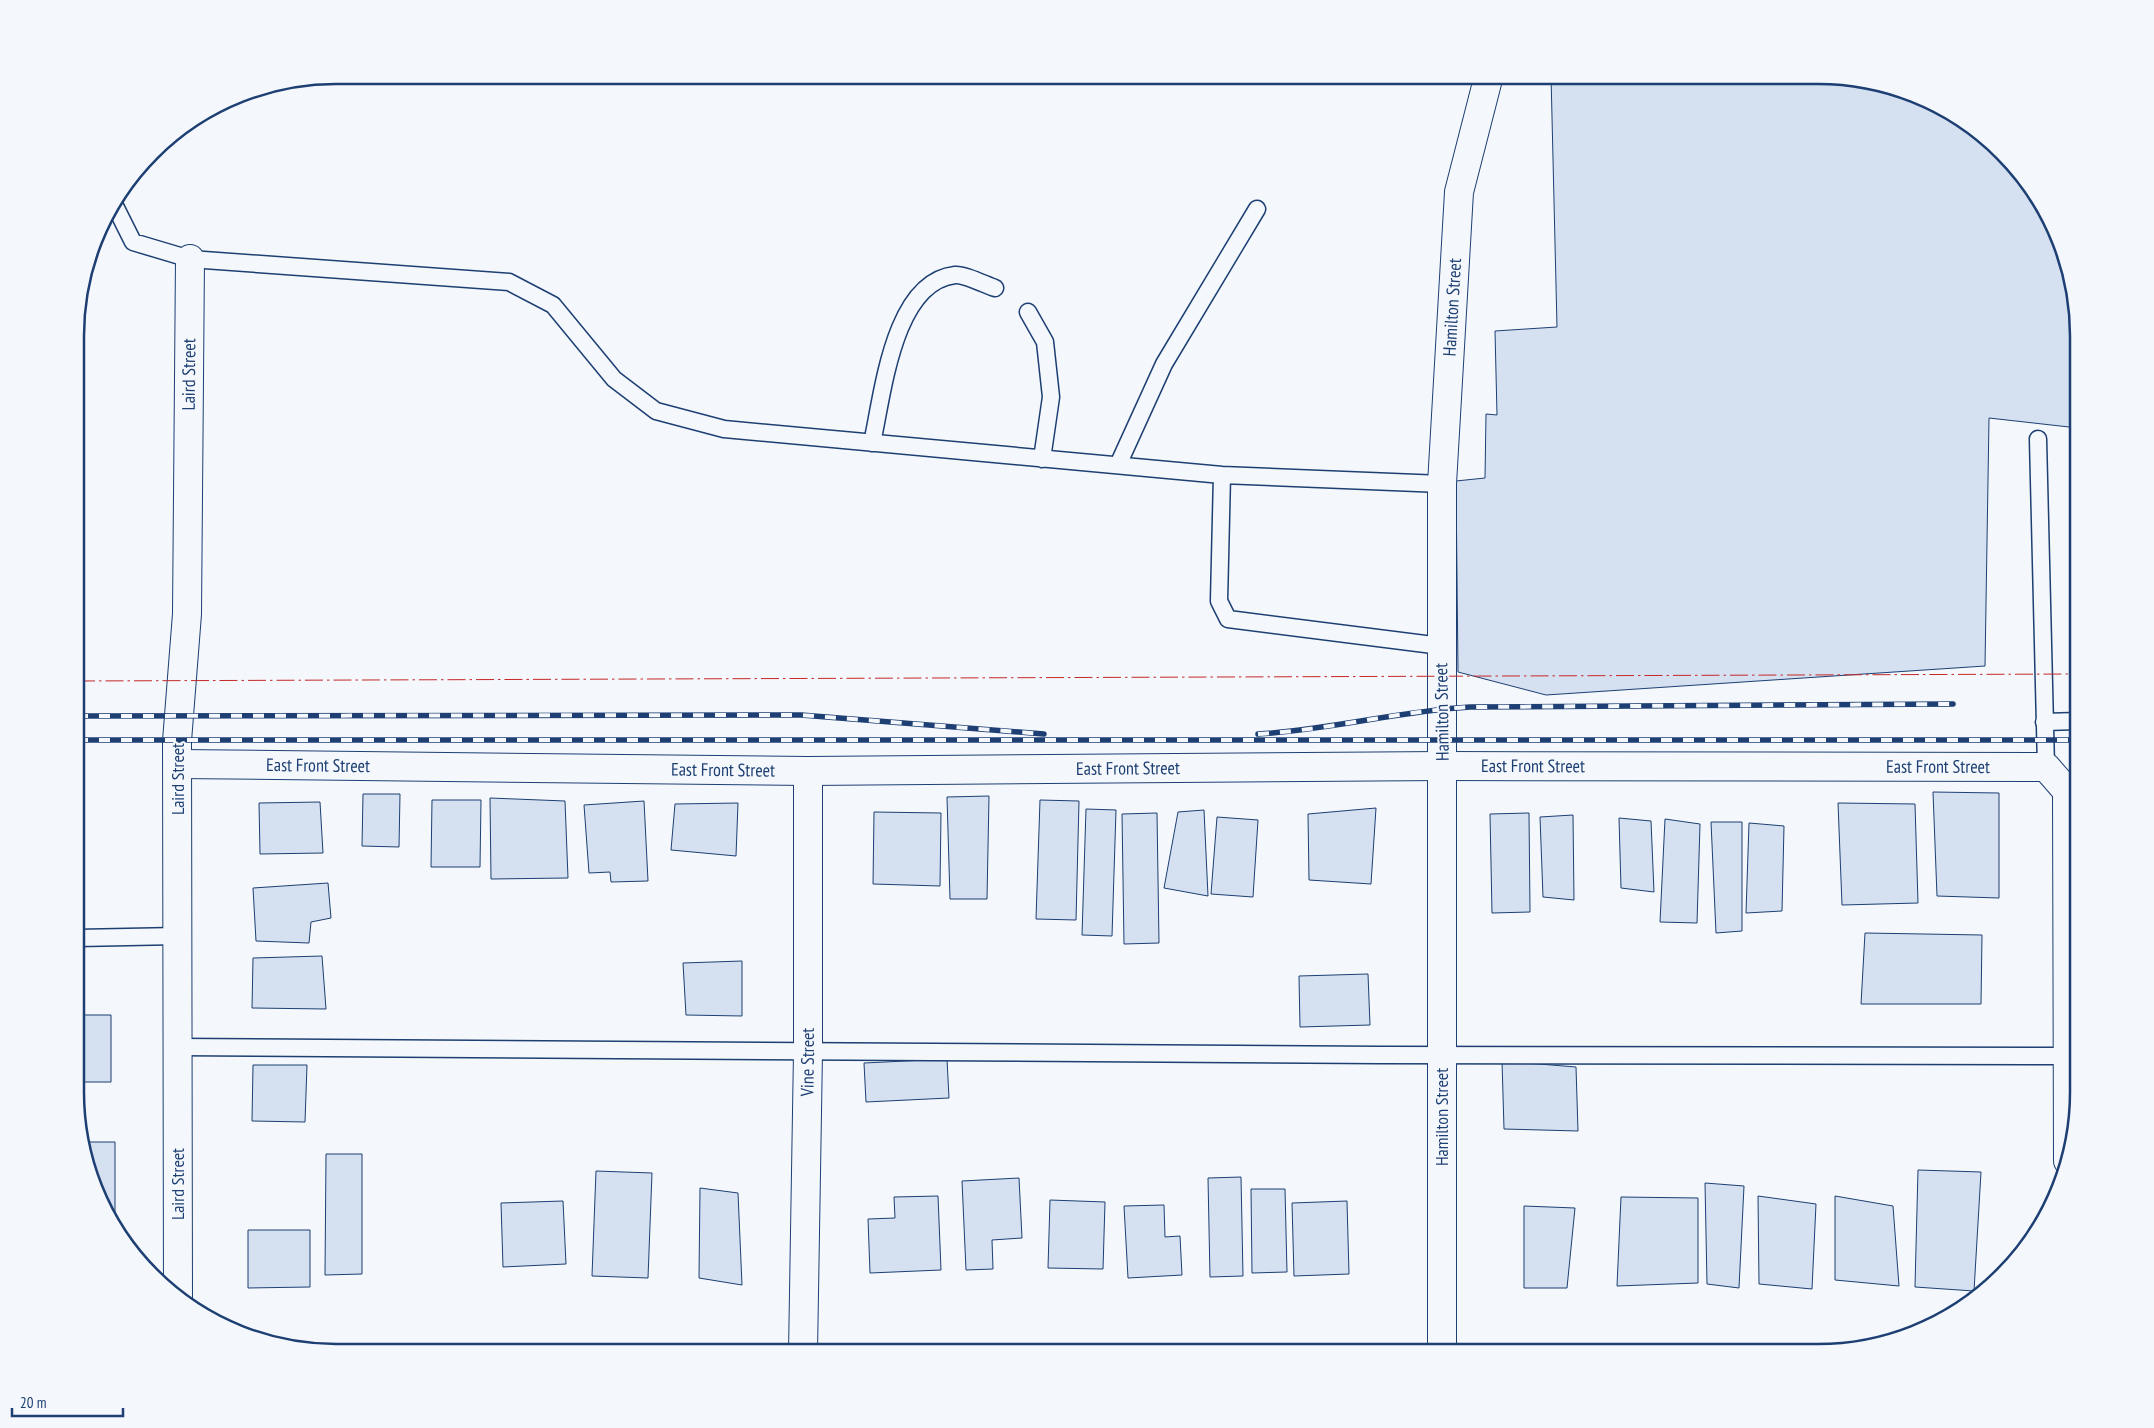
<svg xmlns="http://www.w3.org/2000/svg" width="2154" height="1428" font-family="'PT Sans Narrow',sans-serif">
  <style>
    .water { fill: #bed0e5; stroke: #687fa3 }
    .building { fill: #d5e0f0; stroke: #1d3f73 }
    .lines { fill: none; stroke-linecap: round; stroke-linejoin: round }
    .service-casing { stroke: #1d3f73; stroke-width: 19 }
    .minor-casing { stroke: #1d3f73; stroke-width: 30 }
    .service { stroke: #f4f7fb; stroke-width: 16 }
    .minor { stroke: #f4f7fb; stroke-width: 28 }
    .rail-casing { stroke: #1d3f73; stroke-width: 5.5 }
    .rail { stroke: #f4f7fb; stroke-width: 4; stroke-dasharray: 11; stroke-linecap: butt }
    .power { stroke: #c62828; stroke-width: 1; stroke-dasharray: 18 4 2.5 4; stroke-linecap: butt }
    .labels { text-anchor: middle; stroke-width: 4; stroke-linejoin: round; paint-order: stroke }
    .street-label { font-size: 18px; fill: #1d3f73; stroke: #f4f7fb }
    .rim { fill: none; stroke: #1d3f73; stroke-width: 2.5 }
  </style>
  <rect width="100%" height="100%" fill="#f4f7fb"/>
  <!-- water -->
  <path class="water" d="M 443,75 L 613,75 L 496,82 Z"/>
  <!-- building -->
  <path class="building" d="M 1551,75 L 1818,75 L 1902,89 L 1963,119 L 2014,164 L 2044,206 L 2070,268 L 2078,319 L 2078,428 L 1989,418 L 1985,666 L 1546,695 L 1458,672 L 1456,481 L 1485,478 L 1486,414 L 1497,415 L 1495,331 L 1557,327 Z
    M 1933,792 L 1999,793 L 1999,898 L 1937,896 Z
    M 363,794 L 400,794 L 399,847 L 362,846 Z
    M 989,796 L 987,899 L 950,899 L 947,797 Z
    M 490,798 L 565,801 L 568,878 L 491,879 Z
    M 432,800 L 481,800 L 480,867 L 431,867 Z
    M 1040,800 L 1079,801 L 1076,920 L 1036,919 Z
    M 77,801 L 78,801 L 79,866 L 77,866 Z
    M 644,801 L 648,881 L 611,882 L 610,872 L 589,873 L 584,805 Z
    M 320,802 L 323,853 L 260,854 L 259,803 Z
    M 738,803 L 736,856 L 671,850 L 675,804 Z
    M 1838,803 L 1915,804 L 1918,903 L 1842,905 Z
    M 1376,808 L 1371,884 L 1309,880 L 1308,814 Z
    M 1086,809 L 1116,810 L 1112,936 L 1082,935 Z
    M 1204,810 L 1208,896 L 1164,888 L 1178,812 Z
    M 874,812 L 941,813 L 940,886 L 873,884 Z
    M 1157,813 L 1159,943 L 1124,944 L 1122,814 Z
    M 1529,813 L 1530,912 L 1492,913 L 1490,814 Z
    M 1573,815 L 1574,900 L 1543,897 L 1540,817 Z
    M 1217,817 L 1258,820 L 1253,897 L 1211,894 Z
    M 1619,818 L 1651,821 L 1654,892 L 1621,888 Z
    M 1665,819 L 1700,824 L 1697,923 L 1660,922 Z
    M 1711,822 L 1742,822 L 1742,931 L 1716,933 Z
    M 1749,823 L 1784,826 L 1782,911 L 1746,913 Z
    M 328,883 L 331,918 L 311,922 L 309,943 L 256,941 L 253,888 Z
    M 1865,933 L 1982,935 L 1981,1004 L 1861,1004 Z
    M 322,956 L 326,1009 L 252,1008 L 253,958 Z
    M 742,961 L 742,1016 L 686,1015 L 683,963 Z
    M 1368,974 L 1370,1025 L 1300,1027 L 1299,976 Z
    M 77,1015 L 111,1015 L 111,1082 L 77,1082 Z
    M 947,1059 L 949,1098 L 866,1102 L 864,1063 Z
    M 1502,1061 L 1576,1067 L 1578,1131 L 1504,1129 Z
    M 253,1065 L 307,1065 L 305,1122 L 252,1121 Z
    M 83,1142 L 115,1142 L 115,1230 L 110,1223 Z
    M 326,1154 L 362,1154 L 362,1274 L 325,1275 Z
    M 1918,1170 L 1981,1172 L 1974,1291 L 1915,1287 Z
    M 596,1171 L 652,1173 L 648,1278 L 592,1276 Z
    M 1241,1177 L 1243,1276 L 1210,1277 L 1208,1178 Z
    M 1019,1178 L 1022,1238 L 992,1240 L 993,1269 L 966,1270 L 962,1181 Z
    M 1705,1183 L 1744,1186 L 1739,1288 L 1707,1284 Z
    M 700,1188 L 738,1193 L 742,1285 L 699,1278 Z
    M 1251,1189 L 1285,1189 L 1287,1272 L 1252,1273 Z
    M 938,1196 L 941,1270 L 870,1273 L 868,1219 L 895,1218 L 894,1197 Z
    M 1758,1196 L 1816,1204 L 1812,1289 L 1759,1284 Z
    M 1835,1196 L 1893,1206 L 1899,1286 L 1835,1280 Z
    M 1621,1197 L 1698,1198 L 1698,1283 L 1617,1286 Z
    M 1050,1200 L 1105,1202 L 1103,1269 L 1048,1268 Z
    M 563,1201 L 566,1264 L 503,1267 L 501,1203 Z
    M 1347,1201 L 1349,1274 L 1294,1276 L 1292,1203 Z
    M 1164,1205 L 1165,1237 L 1180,1236 L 1182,1275 L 1128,1278 L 1124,1206 Z
    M 1524,1206 L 1575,1208 L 1567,1288 L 1524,1288 Z
    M 248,1230 L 310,1230 L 310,1287 L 248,1288 Z"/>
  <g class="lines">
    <defs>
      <path id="service" d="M 114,204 L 133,242 L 190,259 L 509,282 L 553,305 L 614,379 L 656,411 L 724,429 L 1222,475 L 1442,484
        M 1028,312 L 1045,342 L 1051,397 L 1042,459
        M 2038,439 L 2046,767
        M 872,443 C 883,394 893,282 955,275 C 964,274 986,285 995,288
        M 1118,465 L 1164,364 L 1257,209
        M 1222,475 L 1219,601 L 1228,619 L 1441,646
        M 2044,722 L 2078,721
        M 77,938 L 178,936
        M 177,1047 L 1380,1055 L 2075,1056"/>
      <g id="minor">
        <path id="s1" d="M 178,764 L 808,771 L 1443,766 L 2046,767 L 2067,791 L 2068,1161"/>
        <path id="s2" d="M 178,1299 L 177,741 L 187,614 L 190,259"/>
        <path id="s3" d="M 803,1353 L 808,1052 L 808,771"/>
        <path id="s4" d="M 1442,1353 L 1442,484 L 1459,192 L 1489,75"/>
      </g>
    </defs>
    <!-- service casing -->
    <use href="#service" class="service-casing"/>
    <!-- minor casing -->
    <use href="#minor" class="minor-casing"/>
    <!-- service -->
    <use href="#service" class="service"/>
    <!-- minor -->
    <use href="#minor" class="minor"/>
    <defs>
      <path id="rail" d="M 77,716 L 801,715 L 1044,734
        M 1258,734 C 1329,730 1399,711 1470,707 L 1953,704
        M 77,740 L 2078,740"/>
    </defs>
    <!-- rail casing -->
    <use href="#rail" class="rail-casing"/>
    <!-- rail -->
    <use href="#rail" class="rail"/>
    <!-- power -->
    <path class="power" d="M 77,681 L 2078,674"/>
  </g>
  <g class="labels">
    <!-- street labels -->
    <g class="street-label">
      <text dy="6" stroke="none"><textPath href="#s4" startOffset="1046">Hamilton Street</textPath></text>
      <text dy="6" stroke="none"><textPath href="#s2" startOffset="925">Laird Street</textPath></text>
      <text transform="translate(1442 712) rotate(-91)" y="6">Hamilton Street</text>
      <text dy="6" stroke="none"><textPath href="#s1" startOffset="140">East Front Street</textPath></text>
      <text dy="6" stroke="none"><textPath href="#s1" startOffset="1355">East Front Street</textPath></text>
      <text dy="6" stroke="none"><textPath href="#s1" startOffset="1760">East Front Street</textPath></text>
      <text dy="6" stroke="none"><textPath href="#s1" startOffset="950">East Front Street</textPath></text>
      <text dy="6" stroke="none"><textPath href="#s1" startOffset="545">East Front Street</textPath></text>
      <text transform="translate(178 779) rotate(-90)" y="6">Laird Street</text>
      <text dy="6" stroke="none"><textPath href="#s3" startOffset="291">Vine Street</textPath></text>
      <text transform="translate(1442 1117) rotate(-90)" y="6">Hamilton Street</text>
      <text transform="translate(178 1184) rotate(-90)" y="6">Laird Street</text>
    </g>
  </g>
  <!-- crop -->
  <path d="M0 0H2154V1428H0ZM336 84H1818A252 252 0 0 1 2070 336V1092A252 252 0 0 1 1818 1344H336A252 252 0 0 1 84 1092V336A252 252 0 0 1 336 84Z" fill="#f4f7fb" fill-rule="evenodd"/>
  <path class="rim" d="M336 84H1818A252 252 0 0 1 2070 336V1092A252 252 0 0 1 1818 1344H336A252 252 0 0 1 84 1092V336A252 252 0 0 1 336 84Z"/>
  <!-- scale -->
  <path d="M12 1408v8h111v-8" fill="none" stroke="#1d3f73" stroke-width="2.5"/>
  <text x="20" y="1408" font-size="15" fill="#1d3f73" stroke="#f4f7fb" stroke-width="4" paint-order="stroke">20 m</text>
</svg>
